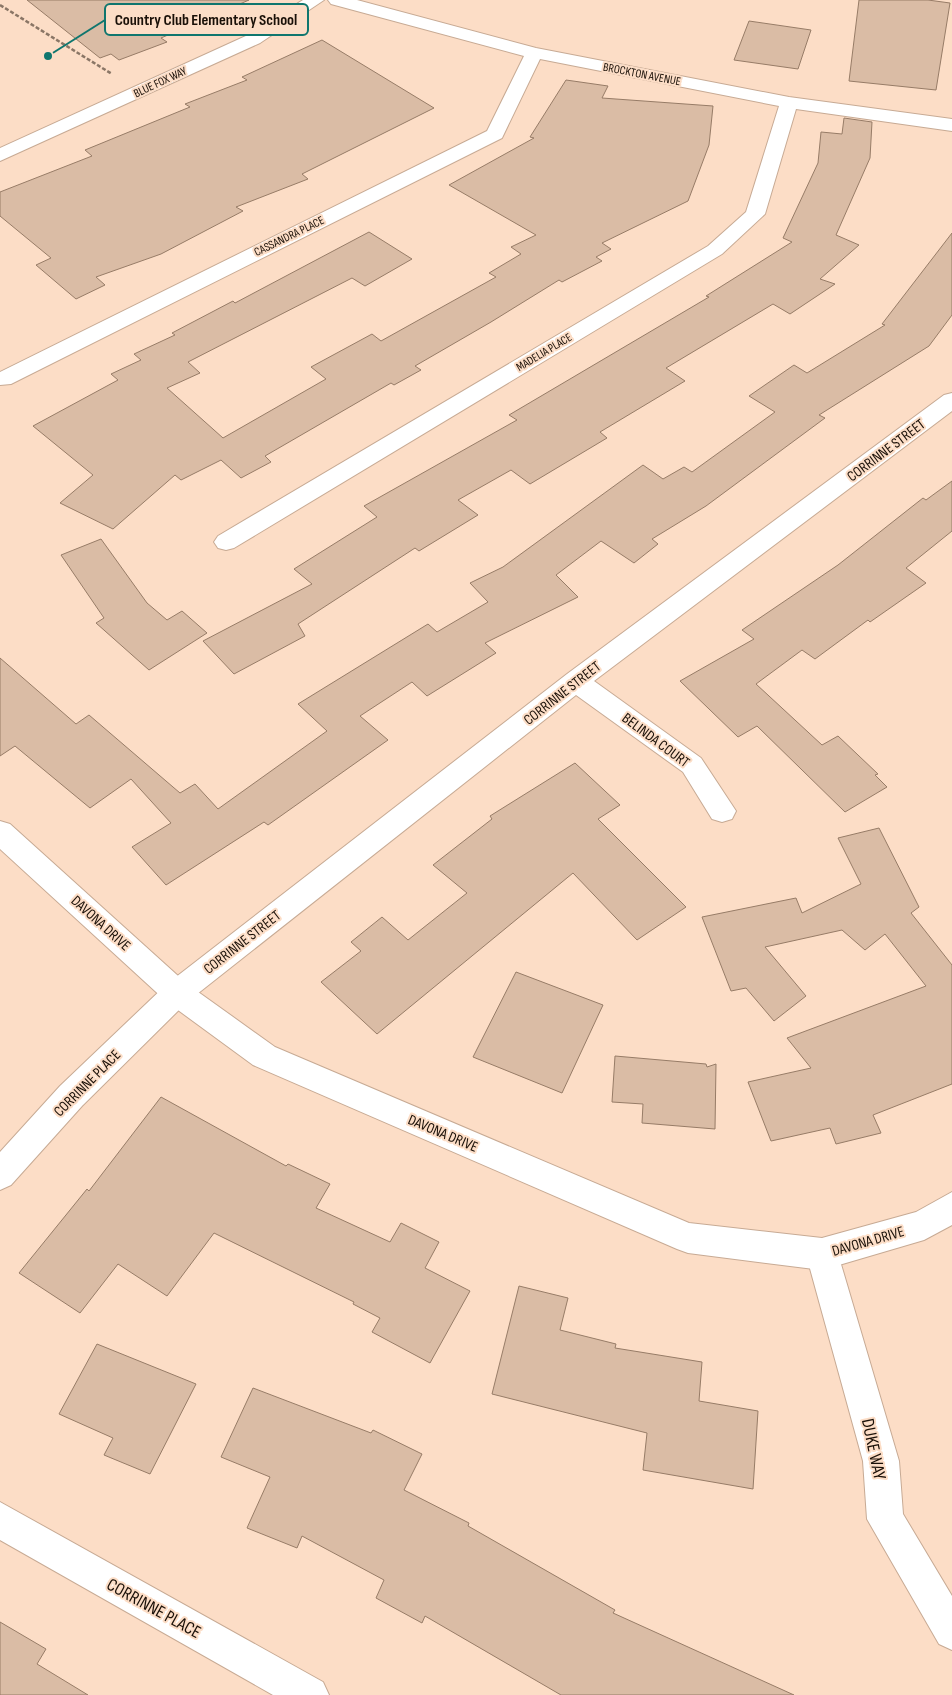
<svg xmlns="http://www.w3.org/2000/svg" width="952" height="1695" font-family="'Sofia Sans Condensed',sans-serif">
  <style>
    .building { fill: #dabca5; stroke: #977c67 }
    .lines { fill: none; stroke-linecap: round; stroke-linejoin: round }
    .minor-casing { stroke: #c7aa94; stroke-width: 2 }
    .tertiary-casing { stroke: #c7aa94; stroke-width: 2 }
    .path { stroke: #8a7666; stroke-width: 2.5; stroke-dasharray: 4 2; stroke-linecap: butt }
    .minor { fill: #fff; fill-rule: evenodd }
    .tertiary { fill: #fff; fill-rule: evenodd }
    .labels { text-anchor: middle; stroke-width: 4; stroke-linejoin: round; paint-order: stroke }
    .far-street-label { font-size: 12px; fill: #1a1008; stroke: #fcddc6 }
    .street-label { font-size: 15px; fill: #1a1008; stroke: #fcddc6 }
    .near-street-label { font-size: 18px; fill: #1a1008; stroke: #fcddc6 }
    .leader { fill: none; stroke: #0f766e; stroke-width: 2 }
    .callout-dot { fill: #0f766e; stroke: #fcddc6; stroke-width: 2 }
    .callout { fill: #fcddc6; stroke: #0f766e; stroke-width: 2 }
    .callout-label { font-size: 16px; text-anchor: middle; font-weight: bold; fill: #1a1008 }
  </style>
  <rect width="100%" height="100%" fill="#fcddc6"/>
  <!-- building -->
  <path class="building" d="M 27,0 L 249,0 L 161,38 L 167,42 L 119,60 L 111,54 L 100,58 Z
    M 859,0 L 928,0 L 950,3 L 936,90 L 849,81 Z
    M 749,21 L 811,30 L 798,69 L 734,60 Z
    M 322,40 L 434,108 L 302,174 L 308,179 L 236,207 L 243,211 L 161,254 L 96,277 L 105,285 L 76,299 L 36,265 L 51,258 L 0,216 L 0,192 L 92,156 L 85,150 L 190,107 L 185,104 L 247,80 L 242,77 Z
    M 566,80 L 608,86 L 602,98 L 713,106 L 709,145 L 688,201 L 602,243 L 611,249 L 596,257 L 602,261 L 562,282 L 559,280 L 491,322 L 415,366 L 421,370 L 394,385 L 391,383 L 265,456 L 271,462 L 241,478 L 221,460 L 181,480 L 175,475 L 113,529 L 60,503 L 93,475 L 33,426 L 118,380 L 111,374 L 141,360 L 134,354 L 175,335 L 172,333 L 233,301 L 235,303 L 369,232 L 412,259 L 365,286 L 352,278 L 188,362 L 200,373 L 167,388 L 223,438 L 326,379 L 311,367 L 372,334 L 381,341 L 496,277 L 489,273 L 521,254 L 511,247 L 536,235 L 449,185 L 534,138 L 530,137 Z
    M 844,118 L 872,122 L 870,158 L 836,235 L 859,245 L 820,279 L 835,284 L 790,314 L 773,304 L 666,368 L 685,381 L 600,432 L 607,438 L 530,484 L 511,470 L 458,500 L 478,515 L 419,551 L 415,548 L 298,624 L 305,636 L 234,674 L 203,641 L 312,584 L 294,569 L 377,517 L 364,506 L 517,420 L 509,415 L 709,297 L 706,296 L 792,242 L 783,238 L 818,163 L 821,132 L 842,134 Z
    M 952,233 L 952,315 L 929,346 L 819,415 L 825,418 L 706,506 L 652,539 L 658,544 L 634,563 L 601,541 L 556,575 L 578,597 L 485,643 L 496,653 L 427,696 L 412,682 L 360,716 L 388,740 L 268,825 L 264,822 L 166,885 L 132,847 L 171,823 L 131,779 L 90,808 L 15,746 L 0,756 L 0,658 L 76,724 L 89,715 L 180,793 L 195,784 L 218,809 L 327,731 L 298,704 L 428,624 L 437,632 L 488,602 L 470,583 L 503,567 L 643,465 L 663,479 L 684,467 L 692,472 L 775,412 L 749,396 L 794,365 L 807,373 L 885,325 L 882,324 Z
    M 952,481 L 952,531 L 906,568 L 926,583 L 870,622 L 868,620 L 815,659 L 802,650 L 756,684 L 822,745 L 838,736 L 878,774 L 875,775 L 887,787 L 845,812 L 757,726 L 738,737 L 680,681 L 754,639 L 742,630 L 838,565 L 923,498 L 926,500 Z
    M 101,539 L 147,603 L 167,620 L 182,611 L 207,633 L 149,670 L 96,623 L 104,618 L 61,555 Z
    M 575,763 L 620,805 L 598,819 L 686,907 L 637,940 L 573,873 L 377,1034 L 321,982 L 361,951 L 351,942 L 382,917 L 408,940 L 467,893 L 433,865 L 492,819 L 490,816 Z
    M 879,828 L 919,907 L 911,913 L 952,965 L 952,1084 L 873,1115 L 881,1133 L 836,1144 L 830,1128 L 771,1141 L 748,1082 L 811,1068 L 787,1038 L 926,986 L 885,934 L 865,950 L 842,930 L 765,947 L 806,996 L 774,1021 L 746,988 L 731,991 L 702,917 L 796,898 L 802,913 L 861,884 L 838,838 Z
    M 516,972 L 603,1005 L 562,1093 L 473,1057 Z
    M 615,1056 L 706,1064 L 707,1067 L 716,1064 L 715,1129 L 642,1123 L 643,1104 L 612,1102 Z
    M 161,1097 L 286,1166 L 288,1164 L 330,1184 L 316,1208 L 390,1242 L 401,1223 L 439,1242 L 425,1268 L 470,1291 L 430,1363 L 372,1332 L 380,1318 L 353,1304 L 354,1302 L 214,1233 L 167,1296 L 118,1264 L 80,1313 L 19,1273 L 87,1189 L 89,1191 Z
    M 519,1286 L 568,1298 L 560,1330 L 616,1344 L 615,1348 L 702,1362 L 699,1401 L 758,1411 L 753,1489 L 643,1470 L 647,1433 L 492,1394 Z
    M 97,1344 L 196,1384 L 150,1474 L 104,1455 L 113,1438 L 59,1414 Z
    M 253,1388 L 371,1433 L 373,1430 L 422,1454 L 404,1490 L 469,1523 L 468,1526 L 615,1610 L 613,1613 L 794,1695 L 561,1695 L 425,1616 L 422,1623 L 376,1598 L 384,1580 L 302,1536 L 297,1548 L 247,1528 L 270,1477 L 221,1457 Z
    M 0,1622 L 46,1649 L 37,1664 L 88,1695 L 0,1695 Z"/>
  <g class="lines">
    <defs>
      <path id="minor" d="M 303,0 L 324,0 L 260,43 L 0,161 L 0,148 L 248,35 Z
        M 328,0 L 357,0 L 536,48 L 789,97 L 952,119 L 952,131 L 796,109 L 765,214 L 722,254 L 234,548 L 226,550 L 218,548 L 214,542 L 218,536 L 708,246 L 746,212 L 779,106 L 540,59 L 502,138 L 11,384 L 0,385 L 0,372 L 487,131 L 524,56 L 331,4 Z
        M 952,393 L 952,411 L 594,681 L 701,758 L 736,811 L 732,819 L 722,822 L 712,819 L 683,772 L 576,695 L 187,1002 L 82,1106 L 11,1185 L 0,1190 L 0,1152 L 60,1086 L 167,984 L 567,674 L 944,395 Z
        M 822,1238 L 833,1243 L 838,1254 L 899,1461 L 903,1514 L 952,1596 L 952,1650 L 939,1644 L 867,1519 L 863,1461 L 806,1254 L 811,1243 Z
        M 0,1502 L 323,1682 L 329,1695 L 273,1695 L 0,1540 Z"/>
      <path id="tertiary" d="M 0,821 L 10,824 L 187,984 L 275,1047 L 689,1223 L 822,1238 L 916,1212 L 952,1192 L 952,1225 L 924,1240 L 822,1270 L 688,1253 L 677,1249 L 253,1065 L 167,1002 L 0,849 Z"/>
    </defs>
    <!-- minor casing -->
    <use href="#minor" class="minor-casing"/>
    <!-- tertiary casing -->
    <use href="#tertiary" class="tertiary-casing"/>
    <!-- path -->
    <path class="path" d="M 0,5 L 112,74"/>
    <!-- minor -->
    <use href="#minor" class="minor"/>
    <!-- tertiary -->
    <use href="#tertiary" class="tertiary"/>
  </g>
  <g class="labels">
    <!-- far-street labels -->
    <g class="far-street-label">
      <text transform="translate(642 74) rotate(11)" y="4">BROCKTON AVENUE</text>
      <text transform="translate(160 82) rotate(-25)" y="4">BLUE FOX WAY</text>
      <text transform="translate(289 236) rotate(-26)" y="4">CASSANDRA PLACE</text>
      <text transform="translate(544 352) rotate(-31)" y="4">MADELIA PLACE</text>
    </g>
    <!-- street labels -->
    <g class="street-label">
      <text transform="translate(886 450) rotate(-37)" y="5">CORRINNE STREET</text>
      <text transform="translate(562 693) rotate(-38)" y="5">CORRINNE STREET</text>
      <text transform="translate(656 740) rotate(37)" y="5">BELINDA COURT</text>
      <text transform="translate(101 923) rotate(42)" y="5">DAVONA DRIVE</text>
      <text transform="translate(242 942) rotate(-38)" y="5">CORRINNE STREET</text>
      <text transform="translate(87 1083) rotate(-45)" y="5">CORRINNE PLACE</text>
      <text transform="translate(443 1133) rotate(23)" y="5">DAVONA DRIVE</text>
      <text transform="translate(868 1241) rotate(-16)" y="5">DAVONA DRIVE</text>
    </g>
    <!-- near-street labels -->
    <g class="near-street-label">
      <text transform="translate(874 1449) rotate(78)" y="6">DUKE WAY</text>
      <text transform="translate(154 1608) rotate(29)" y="6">CORRINNE PLACE</text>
    </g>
  </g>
  <!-- callouts -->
  <path class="leader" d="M48 56L105 20"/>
  <circle class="callout-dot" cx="48" cy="56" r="5"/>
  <rect class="callout" x="105" y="4" width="203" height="31" rx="5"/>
  <g class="callout-label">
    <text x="206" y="25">Country Club Elementary School</text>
  </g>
</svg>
